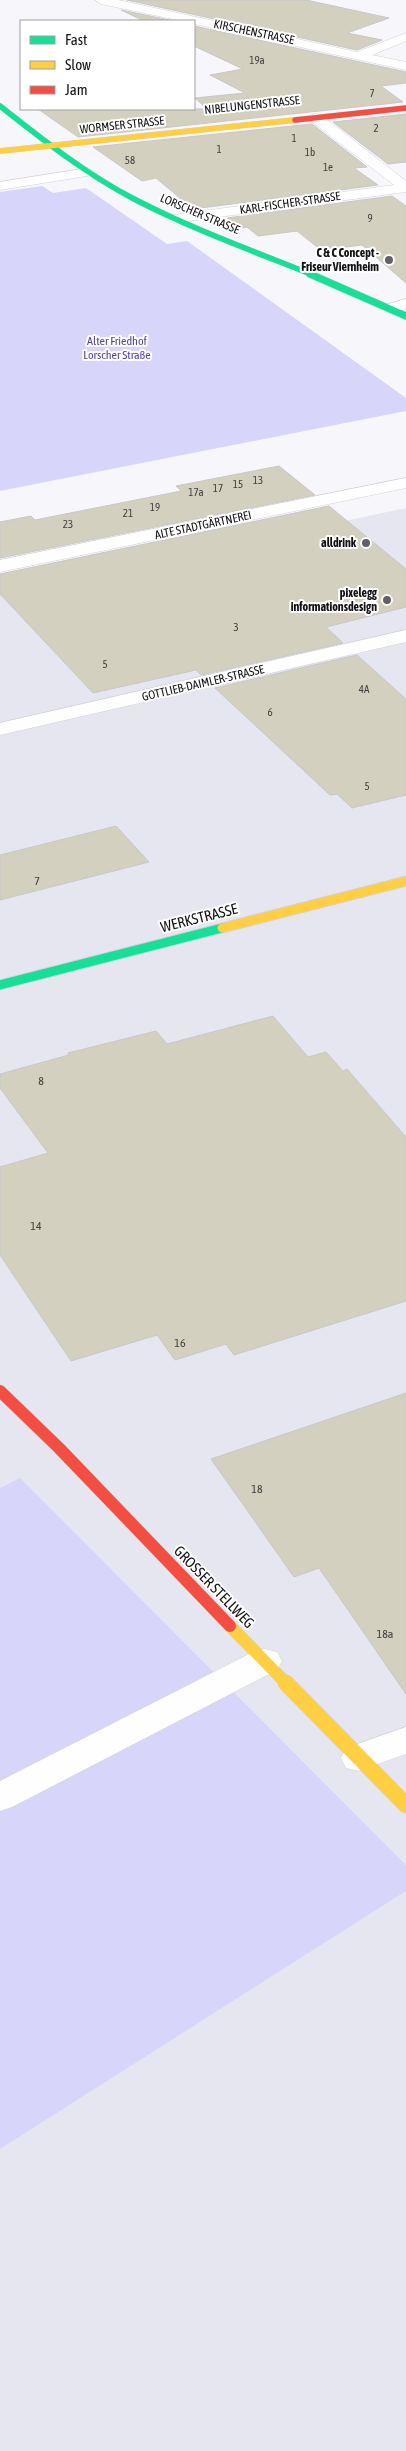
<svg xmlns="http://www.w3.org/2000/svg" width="406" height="2451" font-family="'Asap Condensed',sans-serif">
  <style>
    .built { fill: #e6e6f0 }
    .green { fill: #d7d6fa }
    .building { fill: #d3d0c0; stroke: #c7c7c8 }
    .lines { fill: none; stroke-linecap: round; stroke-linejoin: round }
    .street-casing { stroke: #d2d2d6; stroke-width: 1 }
    .fast-far2-casing { stroke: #d2d2d6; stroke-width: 6 }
    .fast-far1-casing { stroke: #d2d2d6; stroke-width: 8 }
    .fast-casing { stroke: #d2d2d6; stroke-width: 11 }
    .slow-far3-casing { stroke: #d2d2d6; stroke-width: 6 }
    .slow-far2-casing { stroke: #d2d2d6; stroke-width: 11 }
    .slow-far1-casing { stroke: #d2d2d6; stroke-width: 13 }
    .slow-casing { stroke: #d2d2d6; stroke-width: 17 }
    .jam-far1-casing { stroke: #d2d2d6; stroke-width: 6 }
    .jam-casing { stroke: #d2d2d6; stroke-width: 13 }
    .street { fill: #fefefe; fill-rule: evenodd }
    .fast-far2 { stroke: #16e098; stroke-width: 5.5 }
    .fast-far1 { stroke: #16e098; stroke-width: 7 }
    .fast { stroke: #16e098; stroke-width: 9 }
    .slow-far3 { stroke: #ffcf43; stroke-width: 5.5 }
    .slow-far2 { stroke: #ffcf43; stroke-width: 9 }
    .slow-far1 { stroke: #ffcf43; stroke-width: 12 }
    .slow { stroke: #ffcf43; stroke-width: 16 }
    .jam-far1 { stroke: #f24e42; stroke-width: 5.5 }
    .jam { stroke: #f24e42; stroke-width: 12 }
    .poi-dot { fill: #616164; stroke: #fff; stroke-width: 2 }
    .labels { text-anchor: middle; stroke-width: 4; stroke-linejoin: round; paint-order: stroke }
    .far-number-label { font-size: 11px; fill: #42413e }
    .far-street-label { font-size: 12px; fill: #111113; stroke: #fff }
    .far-poi-label { font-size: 12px; font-weight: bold; fill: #111113; stroke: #fff; text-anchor: end }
    .far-park-label { font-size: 12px; fill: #5142a2; stroke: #fff }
    .number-label { font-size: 12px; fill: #42413e }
    .street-label { font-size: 15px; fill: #111113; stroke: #fff }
  </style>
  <rect width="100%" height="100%" fill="#f6f6fb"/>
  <!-- built -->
  <path class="built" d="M 406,508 L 406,2451 L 0,2451 L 0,594 Z"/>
  <!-- green -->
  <path class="green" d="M 42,186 L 53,193 L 86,188 L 167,244 L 187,241 L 406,398 L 406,411 L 0,491 L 0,192 Z
    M 20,1478 L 406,1865 L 406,1891 L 0,2149 L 0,1488 Z"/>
  <!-- building -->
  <path class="building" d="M 127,0 L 306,0 L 389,18 L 347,33 L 382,40 L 357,50 Z
    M 121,10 L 174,21 L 144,21 Z
    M 194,26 L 406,72 L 406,83 L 381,86 L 403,102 L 78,137 L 38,109 L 207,109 L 195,98 L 245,93 L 210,75 L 243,69 L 194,46 Z
    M 406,114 L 406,162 L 388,164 L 333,122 Z
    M 312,124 L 367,167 L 354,168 L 378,185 L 193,209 L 156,178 L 142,181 L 93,147 Z
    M 392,196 L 406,206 L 406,283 L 362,245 L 321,250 L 297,231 L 258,236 L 247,227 L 239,228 L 227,218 Z
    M 279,466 L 315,495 L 0,558 L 0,522 L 31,516 L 35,520 L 181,491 L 176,486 Z
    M 329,506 L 406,569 L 406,607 L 326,627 L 343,643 L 201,675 L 196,670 L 93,693 L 0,594 L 0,574 Z
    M 357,655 L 406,699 L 406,795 L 352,808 L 337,794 L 330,795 L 215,688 Z
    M 116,826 L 149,862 L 0,900 L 0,855 Z
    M 273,1016 L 308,1057 L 326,1052 L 343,1071 L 347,1069 L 406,1137 L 406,1301 L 234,1355 L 226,1344 L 175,1360 L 157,1335 L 71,1361 L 0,1255 L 0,1167 L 48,1153 L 0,1088 L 0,1074 L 69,1055 L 68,1053 L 156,1031 L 167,1044 Z
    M 406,1393 L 406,1694 L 319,1568 L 294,1577 L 211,1459 Z"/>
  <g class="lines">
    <defs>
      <path id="street" d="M 95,0 L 118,0 L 357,52 L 406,33 L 406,41 L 372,55 L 406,62 L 406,70 L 194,24 L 194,21 L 182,21 L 101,4 Z
        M 316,114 L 321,115 L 406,181 L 406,192 L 174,223 L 169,222 L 167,219 L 169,216 L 174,215 L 394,185 L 311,121 L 309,118 L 311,115 Z
        M 88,168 L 95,172 L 93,175 L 0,190 L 0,182 Z
        M 406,299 L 406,309 L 391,313 L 383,308 L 385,305 Z
        M 406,478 L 406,488 L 0,572 L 0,560 Z
        M 406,630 L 406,642 L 0,735 L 0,723 Z
        M 265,1649 L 277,1652 L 282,1661 L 277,1670 L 12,1807 L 0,1811 L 0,1781 L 253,1652 Z
        M 406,1727 L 406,1754 L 358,1771 L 346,1768 L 341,1758 L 346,1748 Z"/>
      <path id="fast-far2" d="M 0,106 C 43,140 86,174 134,199 C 192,229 253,251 313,275"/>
      <path id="fast-far1" d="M 310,274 L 406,316"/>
      <path id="fast" d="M 0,985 L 222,928"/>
      <path id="slow-far3" d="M 0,151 L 295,120"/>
      <path id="slow-far2" d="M 222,928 L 406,881"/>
      <path id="slow-far1" d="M 230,1626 L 287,1684"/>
      <path id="slow" d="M 286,1683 L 406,1805"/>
      <path id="jam-far1" d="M 295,120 L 406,108"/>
      <path id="jam" d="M 0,1391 L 59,1448 L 230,1626"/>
    </defs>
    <!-- street casing -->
    <use href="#street" class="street-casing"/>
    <!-- fast-far2 casing -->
    <use href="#fast-far2" class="fast-far2-casing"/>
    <!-- fast-far1 casing -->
    <use href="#fast-far1" class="fast-far1-casing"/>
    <!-- fast casing -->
    <use href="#fast" class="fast-casing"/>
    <!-- slow-far3 casing -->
    <use href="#slow-far3" class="slow-far3-casing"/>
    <!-- slow-far2 casing -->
    <use href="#slow-far2" class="slow-far2-casing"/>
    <!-- slow-far1 casing -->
    <use href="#slow-far1" class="slow-far1-casing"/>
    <!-- slow casing -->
    <use href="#slow" class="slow-casing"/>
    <!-- jam-far1 casing -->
    <use href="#jam-far1" class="jam-far1-casing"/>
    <!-- jam casing -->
    <use href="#jam" class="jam-casing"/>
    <!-- street -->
    <use href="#street" class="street"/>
    <!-- fast-far2 -->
    <use href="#fast-far2" class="fast-far2"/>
    <!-- fast-far1 -->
    <use href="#fast-far1" class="fast-far1"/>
    <!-- fast -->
    <use href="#fast" class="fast"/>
    <!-- slow-far3 -->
    <use href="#slow-far3" class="slow-far3"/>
    <!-- slow-far2 -->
    <use href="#slow-far2" class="slow-far2"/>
    <!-- slow-far1 -->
    <use href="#slow-far1" class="slow-far1"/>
    <!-- slow -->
    <use href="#slow" class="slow"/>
    <!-- jam-far1 -->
    <use href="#jam-far1" class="jam-far1"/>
    <!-- jam -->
    <use href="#jam" class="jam"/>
  </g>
  <!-- markers -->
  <g class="poi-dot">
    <circle cx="389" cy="260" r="5"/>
    <circle cx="366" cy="543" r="5"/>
    <circle cx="387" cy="600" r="5"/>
  </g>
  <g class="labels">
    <!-- far-number labels -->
    <g class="far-number-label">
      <text x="257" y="64">19a</text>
      <text x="372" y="97">7</text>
      <text x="376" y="132">2</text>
      <text x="294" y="142">1</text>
      <text x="219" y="153">1</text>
      <text x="310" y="156">1b</text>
      <text x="130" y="164">58</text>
      <text x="328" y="171">1e</text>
      <text x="370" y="222">9</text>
      <text x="258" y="484">13</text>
      <text x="238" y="488">15</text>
      <text x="218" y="492">17</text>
      <text x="196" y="496">17a</text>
      <text x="155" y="511">19</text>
      <text x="128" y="517">21</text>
      <text x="68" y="528">23</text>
      <text x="236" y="631">3</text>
      <text x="105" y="668">5</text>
      <text x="364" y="693">4A</text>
      <text x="270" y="716">6</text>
      <text x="367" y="790">5</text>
    </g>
    <!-- far-street labels -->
    <g class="far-street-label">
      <text transform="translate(254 32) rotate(12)" y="4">KIRSCHENSTRASSE</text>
      <text transform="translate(252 105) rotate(-6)" y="4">NIBELUNGENSTRASSE</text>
      <text transform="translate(122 125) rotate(-6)" y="4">WORMSER STRASSE</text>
      <text transform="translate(290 203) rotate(-8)" y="4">KARL-FISCHER-STRASSE</text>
      <text transform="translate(200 214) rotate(23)" y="4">LORSCHER STRASSE</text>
      <text transform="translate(203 525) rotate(-12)" y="4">ALTE STADTGÄRTNEREI</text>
      <text transform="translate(203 683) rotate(-13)" y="4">GOTTLIEB-DAIMLER-STRASSE</text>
    </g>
    <!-- far-poi labels -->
    <g class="far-poi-label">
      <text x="379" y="257">C &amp; C Concept -<tspan x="379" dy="14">Friseur Viernheim</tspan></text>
      <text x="356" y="547">alldrink</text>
      <text x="377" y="597">pixelegg<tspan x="377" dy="14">informationsdesign</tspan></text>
    </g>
    <!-- far-park labels -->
    <g class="far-park-label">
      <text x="117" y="345">Alter Friedhof<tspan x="117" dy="14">Lorscher Straße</tspan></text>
    </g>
    <!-- number labels -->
    <g class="number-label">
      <text x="37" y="885">7</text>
      <text x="41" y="1085">8</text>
      <text x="36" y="1230">14</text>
      <text x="180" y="1347">16</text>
      <text x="257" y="1493">18</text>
      <text x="385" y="1638">18a</text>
    </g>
    <!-- street labels -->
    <g class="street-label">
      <text transform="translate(199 918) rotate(-14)" y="5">WERKSTRASSE</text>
      <text transform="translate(214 1587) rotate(46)" y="5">GROSSER STELLWEG</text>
    </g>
  </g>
  <!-- legend -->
  <rect x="20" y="20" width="175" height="90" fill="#ffffff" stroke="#a0a0a1"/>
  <rect x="30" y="36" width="25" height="8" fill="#16e098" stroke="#a0a0a1"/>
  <text x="65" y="45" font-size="15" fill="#111113">Fast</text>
  <rect x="30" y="61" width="25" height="8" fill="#ffcf43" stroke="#a0a0a1"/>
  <text x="65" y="70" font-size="15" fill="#111113">Slow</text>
  <rect x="30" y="86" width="25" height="8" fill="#f24e42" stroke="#a0a0a1"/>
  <text x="65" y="95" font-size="15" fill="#111113">Jam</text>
</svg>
